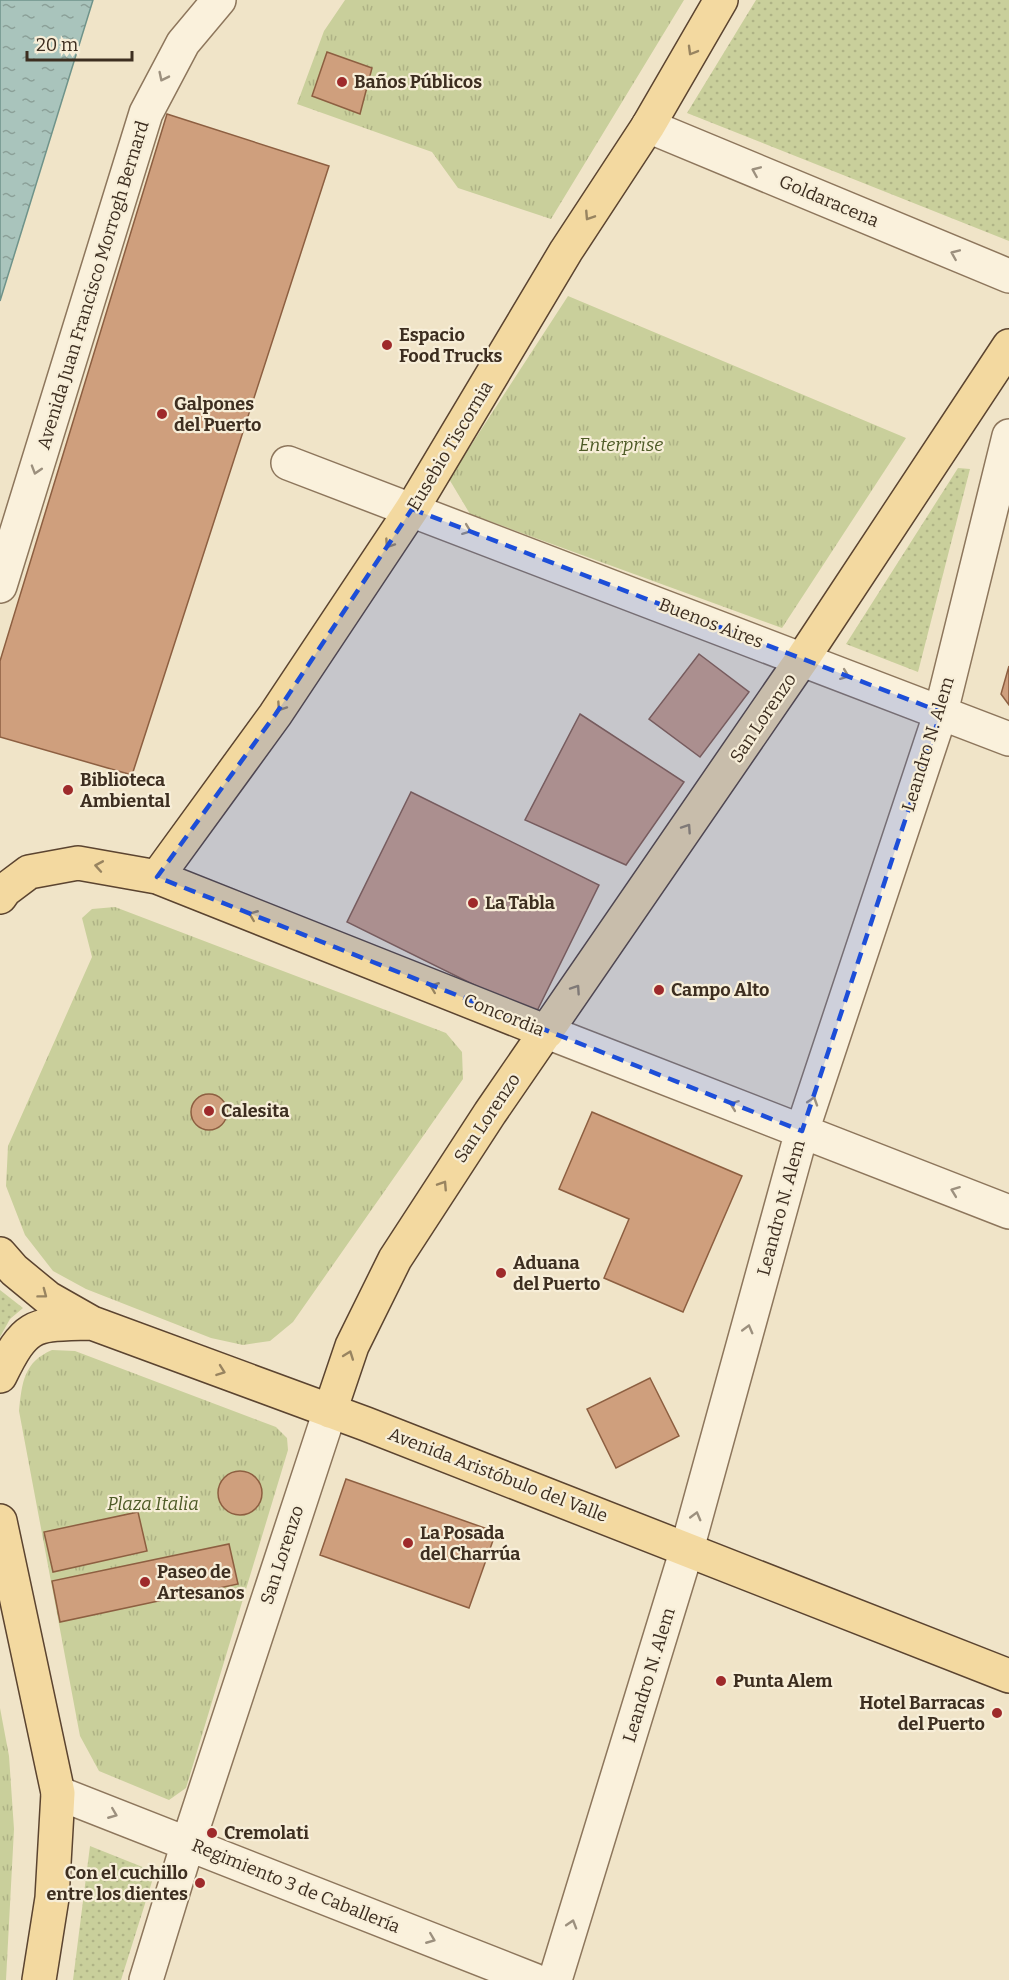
<svg xmlns="http://www.w3.org/2000/svg" width="1009" height="1980" font-family="Bitter,serif">
  <style>
    .grass { fill: url(#grass-dots) }
    .park { fill: url(#park-tufts) }
    .water { fill: url(#water-ripples); stroke: #6f938a; stroke-width: 1.5 }
    .building { fill: #cf9f7d; stroke: #8d5f41; stroke-width: 1.5 }
    .lines { fill: none; stroke-linecap: round; stroke-linejoin: round }
    .minor-casing { stroke: #8d765c; stroke-width: 36 }
    .major-casing { stroke: #5b4430; stroke-width: 36 }
    .minor { stroke: #faf1dc; stroke-width: 33 }
    .major { stroke: #f3d9a0; stroke-width: 33 }
    .oneway { stroke: #988460 }
    .oneway2 { stroke: #9c907e }
    .marked { fill: #1d4ed8; fill-opacity: 0.2; stroke: #1d4ed8; stroke-width: 4.5; stroke-dasharray: 12 8; stroke-linejoin: round }
    .poi-dot { fill: #9e2a2b; stroke: #f7eed8; stroke-width: 2 }
    .labels { text-anchor: middle; stroke-width: 4.5; stroke-linejoin: round; paint-order: stroke }
    .poi-label { font-size: 18px; font-weight: bold; fill: #3d2e20; stroke: #f7eed8; text-anchor: start }
    .street-label { font-size: 18px; fill: #3d2e20; stroke: #f7eed8 }
    .park-label { font-size: 18px; font-style: italic; fill: #4d5a26; stroke: #f7eed8 }
  </style>
  <defs>
    <pattern id="grass-dots" width="8" height="8" patternUnits="userSpaceOnUse" patternTransform="scale(1.5)"><rect width="8" height="8" fill="#c9cf9b"/><path d="M2 2h.1M6 6h.1" fill="none" stroke="#aeb285" stroke-width="1.8" stroke-linecap="round"/></pattern>
    <pattern id="park-tufts" width="24" height="20" patternUnits="userSpaceOnUse" patternTransform="scale(1.5)"><rect width="24" height="20" fill="#c9cf9b"/><path d="M3 7l-1-3M5 7V3M7 7l1-3M15 17l-1-3M17 17v-4M19 17l1-3" fill="none" stroke="#aeb285"/></pattern>
    <pattern id="water-ripples" width="26" height="14" patternUnits="userSpaceOnUse" patternTransform="scale(1.5)"><rect width="26" height="14" fill="#a9c4bc"/><path d="M2 4q2-2 4 0t4 0M15 11q2-2 4 0t4 0" fill="none" stroke="#8ba098"/></pattern>
  </defs>
  <rect width="100%" height="100%" fill="#f0e4c8"/>
  <!-- grass -->
  <path class="grass" d="M 756,0 L 1009,0 L 1009,241 L 687,113 Z
    M 958,468 L 970,469 L 918,672 L 846,644 Z
    M 0,1290 L 23,1308 L 10,1319 L 0,1337 Z
    M 90,1846 L 155,1872 L 121,1980 L 73,1980 Z"/>
  <!-- park -->
  <path class="park" d="M 345,0 L 684,0 L 551,219 L 458,188 L 432,152 L 297,104 L 324,31 Z
    M 568,296 L 906,438 L 782,628 L 470,514 L 449,479 Z
    M 115,907 L 446,1033 L 462,1052 L 463,1079 L 293,1322 L 270,1341 L 243,1345 L 211,1338 L 86,1289 L 53,1271 L 25,1235 L 6,1186 L 8,1146 L 92,957 L 82,918 L 92,909 Z
    M 52,1350 L 75,1351 L 276,1427 L 287,1438 L 288,1450 L 186,1788 L 169,1800 L 99,1771 L 80,1736 L 19,1411 C 22,1382 24,1362 52,1350 Z
    M 0,1708 L 9,1756 L 14,1829 L 6,1980 L 0,1980 Z"/>
  <!-- water -->
  <path class="water" d="M 0,0 L 93,0 L 0,301 Z"/>
  <!-- building -->
  <path class="building" d="M 327,52 L 372,68 L 360,114 L 312,96 Z
    M 167,114 L 329,166 L 132,775 L 0,737 L 0,661 Z
    M 699,654 L 749,692 L 700,757 L 649,719 Z
    M 1009,666 L 1009,705 L 1001,694 Z
    M 580,714 L 684,782 L 626,865 L 525,820 Z
    M 411,792 L 599,885 L 535,1015 L 347,922 Z
    M191 1112a18 18 0 1 1 36 0a18 18 0 1 1-36 0Z
    M 592,1112 L 742,1176 L 683,1312 L 604,1278 L 629,1219 L 559,1189 Z
    M 650,1378 L 679,1436 L 616,1468 L 587,1409 Z
    M218 1493a22 22 0 1 1 44 0a22 22 0 1 1-44 0Z
    M 346,1479 L 496,1532 L 469,1608 L 320,1555 Z
    M 138,1512 L 147,1551 L 53,1572 L 44,1532 Z
    M 229,1544 L 238,1584 L 60,1622 L 52,1581 Z"/>
  <g class="lines">
    <defs>
      <path id="minor" d="M 648,126 L 1009,276
        M 288,463 L 1009,739
        M 0,586 L 146,113 L 183,43 L 219,0
        M 547,1032 L 1009,1212
        M 58,1793 L 534,1980
        M 146,1980 L 188,1843 L 330,1411
        M 555,1980 L 687,1549 L 802,1131 L 941,712 L 1009,436"/>
      <path id="major" d="M 157,877 L 275,715 L 412,509 L 566,251 L 648,126 L 721,0
        M 0,897 L 5,890 L 29,872 L 78,863 L 157,877 L 547,1032
        M 0,1254 L 14,1270 L 48,1298 L 92,1323 L 366,1424 L 1009,1676
        M 0,1376 C 27,1321 33,1325 92,1323
        M 330,1411 L 352,1346 L 395,1259 L 490,1113 L 803,658 L 1009,346
        M 0,1521 L 58,1793 L 52,1898 L 39,1980"/>
    </defs>
    <!-- minor casing -->
    <use href="#minor" class="minor-casing"/>
    <!-- major casing -->
    <use href="#major" class="major-casing"/>
    <!-- minor -->
    <use href="#minor" class="minor"/>
    <!-- major -->
    <use href="#major" class="major"/>
  </g>
  <!-- one-way arrows -->
  <defs><path id="oneway-chevron" d="M-2-3.5L2.5 0L-2 3.5" fill="none" stroke-width="1.6" stroke-linecap="round" stroke-linejoin="round" transform="scale(1.5)"/></defs>
  <g class="oneway">
    <use href="#oneway-chevron" transform="translate(692 51) rotate(120)"/>
    <use href="#oneway-chevron" transform="translate(589 216) rotate(123)"/>
    <use href="#oneway-chevron" transform="translate(389 544) rotate(124)"/>
    <use href="#oneway-chevron" transform="translate(281 707) rotate(124)"/>
    <use href="#oneway-chevron" transform="translate(687 828) rotate(-56)"/>
    <use href="#oneway-chevron" transform="translate(99 866) rotate(-170)"/>
    <use href="#oneway-chevron" transform="translate(253 915) rotate(-158)"/>
    <use href="#oneway-chevron" transform="translate(434 987) rotate(-158)"/>
    <use href="#oneway-chevron" transform="translate(576 989) rotate(-56)"/>
    <use href="#oneway-chevron" transform="translate(443 1185) rotate(-57)"/>
    <use href="#oneway-chevron" transform="translate(43 1294) rotate(37)"/>
    <use href="#oneway-chevron" transform="translate(349 1355) rotate(-70)"/>
    <use href="#oneway-chevron" transform="translate(221 1371) rotate(20)"/>
  </g>
  <g class="oneway2">
    <use href="#oneway-chevron" transform="translate(163 77) rotate(116)"/>
    <use href="#oneway-chevron" transform="translate(756 171) rotate(-157)"/>
    <use href="#oneway-chevron" transform="translate(955 254) rotate(-157)"/>
    <use href="#oneway-chevron" transform="translate(36 470) rotate(107)"/>
    <use href="#oneway-chevron" transform="translate(467 530) rotate(21)"/>
    <use href="#oneway-chevron" transform="translate(845 675) rotate(21)"/>
    <use href="#oneway-chevron" transform="translate(813 1101) rotate(-72)"/>
    <use href="#oneway-chevron" transform="translate(734 1105) rotate(-159)"/>
    <use href="#oneway-chevron" transform="translate(955 1191) rotate(-159)"/>
    <use href="#oneway-chevron" transform="translate(748 1329) rotate(-75)"/>
    <use href="#oneway-chevron" transform="translate(696 1516) rotate(-75)"/>
    <use href="#oneway-chevron" transform="translate(113 1814) rotate(22)"/>
    <use href="#oneway-chevron" transform="translate(572 1924) rotate(-73)"/>
    <use href="#oneway-chevron" transform="translate(431 1939) rotate(22)"/>
  </g>
  <!-- marked area -->
  <path class="marked" d="M 412,509 L 941,712 L 802,1131 L 157,877 L 275,715 Z"/>
  <!-- markers -->
  <g class="poi-dot">
    <circle cx="342" cy="82" r="6"/>
    <circle cx="387" cy="345" r="6"/>
    <circle cx="162" cy="414" r="6"/>
    <circle cx="68" cy="790" r="6"/>
    <circle cx="473" cy="903" r="6"/>
    <circle cx="659" cy="990" r="6"/>
    <circle cx="209" cy="1111" r="6"/>
    <circle cx="501" cy="1273" r="6"/>
    <circle cx="408" cy="1543" r="6"/>
    <circle cx="145" cy="1582" r="6"/>
    <circle cx="721" cy="1681" r="6"/>
    <circle cx="997" cy="1713" r="6"/>
    <circle cx="212" cy="1833" r="6"/>
    <circle cx="200" cy="1883" r="6"/>
  </g>
  <g class="labels">
    <!-- poi labels -->
    <g class="poi-label">
      <text x="354" y="88">Baños Públicos</text>
      <text x="399" y="341">Espacio<tspan x="399" dy="21">Food Trucks</tspan></text>
      <text x="174" y="410">Galpones<tspan x="174" dy="21">del Puerto</tspan></text>
      <text x="80" y="786">Biblioteca<tspan x="80" dy="21">Ambiental</tspan></text>
      <text x="485" y="909">La Tabla</text>
      <text x="671" y="996">Campo Alto</text>
      <text x="221" y="1117">Calesita</text>
      <text x="513" y="1269">Aduana<tspan x="513" dy="21">del Puerto</tspan></text>
      <text x="420" y="1539">La Posada<tspan x="420" dy="21">del Charrúa</tspan></text>
      <text x="157" y="1578">Paseo de<tspan x="157" dy="21">Artesanos</tspan></text>
      <text x="733" y="1687">Punta Alem</text>
      <text x="985" y="1709" text-anchor="end">Hotel Barracas<tspan x="985" dy="21">del Puerto</tspan></text>
      <text x="224" y="1839">Cremolati</text>
      <text x="188" y="1879" text-anchor="end">Con el cuchillo<tspan x="188" dy="21">entre los dientes</tspan></text>
    </g>
    <!-- street labels -->
    <g class="street-label">
      <text transform="translate(829 201) rotate(23)" y="6">Goldaracena</text>
      <text transform="translate(93 285) rotate(-73)" y="6">Avenida Juan Francisco Morrogh Bernard</text>
      <text transform="translate(450 446) rotate(-59)" y="6">Eusebio Tiscornia</text>
      <text transform="translate(711 623) rotate(21)" y="6">Buenos Aires</text>
      <text transform="translate(763 718) rotate(-56)" y="6">San Lorenzo</text>
      <text transform="translate(928 744) rotate(-73)" y="6">Leandro N. Alem</text>
      <text transform="translate(504 1015) rotate(22)" y="6">Concordia</text>
      <text transform="translate(487 1118) rotate(-56)" y="6">San Lorenzo</text>
      <text transform="translate(781 1208) rotate(-75)" y="6">Leandro N. Alem</text>
      <text transform="translate(498 1475) rotate(21)" y="6">Avenida Aristóbulo del Valle</text>
      <text transform="translate(282 1555) rotate(-72)" y="6">San Lorenzo</text>
      <text transform="translate(649 1675) rotate(-73)" y="6">Leandro N. Alem</text>
      <text transform="translate(296 1886) rotate(22)" y="6">Regimiento 3 de Caballería</text>
    </g>
    <!-- park labels -->
    <g class="park-label">
      <text x="621" y="451">Enterprise</text>
      <text x="153" y="1510">Plaza Italia</text>
    </g>
  </g>
  <!-- scale -->
  <path d="M27 51v9h105v-9" fill="none" stroke="#3d2e20" stroke-width="3"/>
  <text x="36" y="51" font-size="18" fill="#3d2e20" stroke="#f7eed8" stroke-width="4.5" paint-order="stroke">20 m</text>
</svg>
